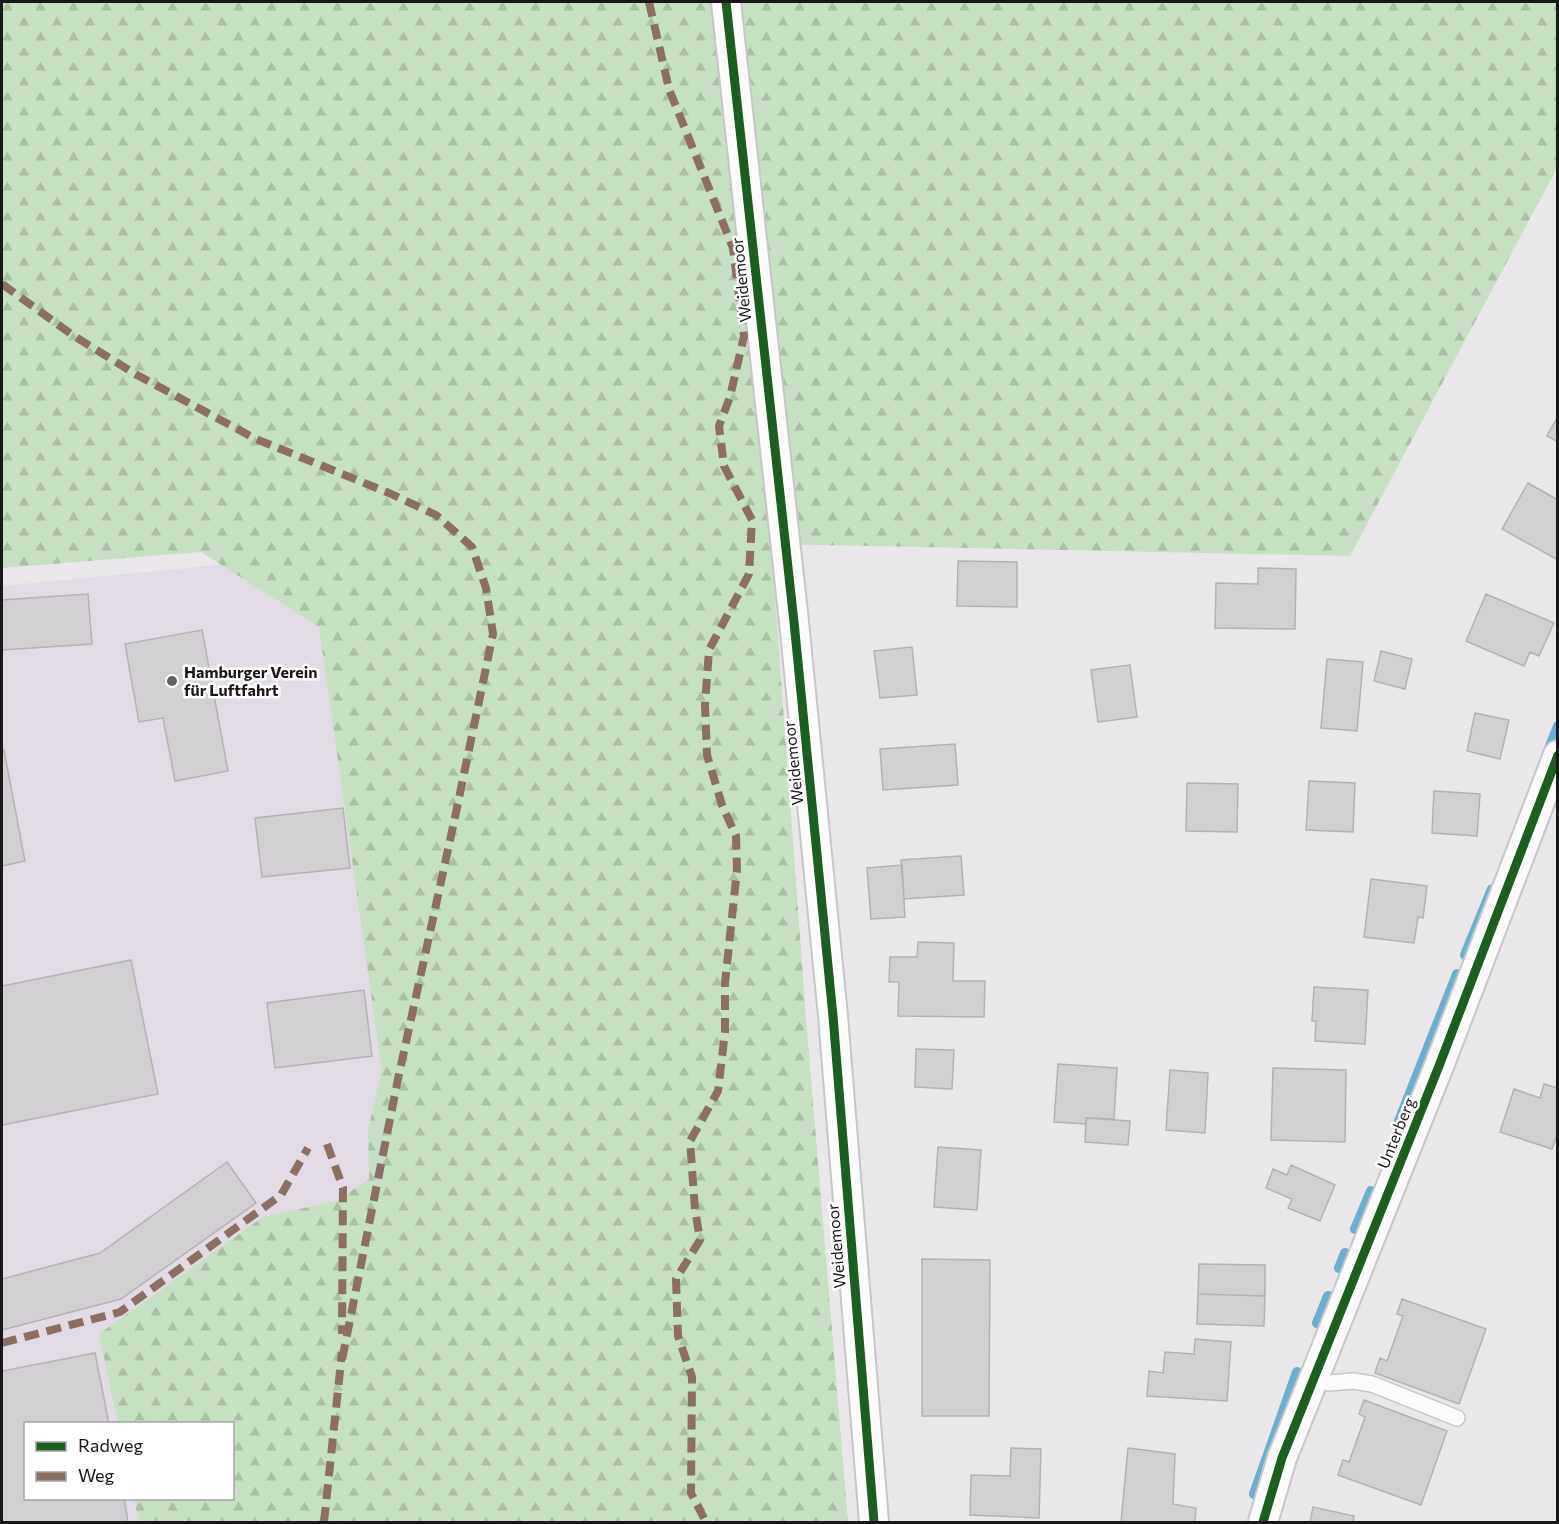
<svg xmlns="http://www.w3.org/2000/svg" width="1559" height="1524" font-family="Commissioner,sans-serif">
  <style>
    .built { fill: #e2dbe5; fill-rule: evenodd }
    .forest { fill: url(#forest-firs) }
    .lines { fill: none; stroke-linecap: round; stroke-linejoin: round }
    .stream { stroke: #6caece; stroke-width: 10 }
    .building { fill: #d2cfd2; stroke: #b4b1b5; stroke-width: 1.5 }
    .lane-casing { stroke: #c8c5c9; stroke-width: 18 }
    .street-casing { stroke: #c8c5c9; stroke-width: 32 }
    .lane { stroke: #fcfbfc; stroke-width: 15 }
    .street { stroke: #fcfbfc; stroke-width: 28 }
    .quiet { stroke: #8d6e63; stroke-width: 8; stroke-dasharray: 15 8; stroke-linecap: butt }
    .cycleway-casing { stroke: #fff; stroke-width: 13 }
    .cycleway { stroke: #1b5e20; stroke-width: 9 }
    .poi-dot { fill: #626063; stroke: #fff; stroke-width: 2 }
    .labels { text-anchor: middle; stroke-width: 5; stroke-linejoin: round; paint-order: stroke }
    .street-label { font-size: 16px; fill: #19171a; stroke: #fff }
    .poi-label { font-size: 16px; font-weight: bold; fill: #19171a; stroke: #fff; text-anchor: start }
  </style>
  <defs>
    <pattern id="forest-firs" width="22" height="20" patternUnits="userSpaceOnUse" patternTransform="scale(1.5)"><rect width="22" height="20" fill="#c6e1c1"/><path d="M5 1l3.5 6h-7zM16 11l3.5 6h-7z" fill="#aac0a5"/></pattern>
  </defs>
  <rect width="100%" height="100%" fill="#eae7eb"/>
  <!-- built -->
  <path class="built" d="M 321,555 L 387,1067 L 336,1522 L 2,1522 L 2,586 ZM 26,1424 L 232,1424 L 232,1498 L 26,1498 Z"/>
  <!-- forest -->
  <path class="forest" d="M 2,2 L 1557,2 L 1557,168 L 1350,556 L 771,544 L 806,1018 L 848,1522 L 139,1522 L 134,1499 L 232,1498 L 232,1424 L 118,1423 L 99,1334 L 263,1217 L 336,1201 L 369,1179 L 368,1130 L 382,1071 L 319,627 L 201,552 L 2,568 Z"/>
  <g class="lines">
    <!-- stream -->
    <path class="stream" d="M 1546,756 L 1558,726
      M 1465,955 L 1492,889
      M 1397,1126 L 1457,974
      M 1355,1229 L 1371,1191
      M 1339,1268 L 1345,1253
      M 1317,1323 L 1328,1296
      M 1254,1494 L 1297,1372"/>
  </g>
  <!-- building -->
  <path class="building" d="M 1558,416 L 1558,442 L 1547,436 Z
    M 1528,483 L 1558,500 L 1558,560 L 1502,529 Z
    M 958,561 L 1017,562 L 1017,607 L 957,606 Z
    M 1258,568 L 1296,569 L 1295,629 L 1215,628 L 1216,583 L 1258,584 Z
    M 88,594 L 92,644 L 2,650 L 2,600 Z
    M 1486,594 L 1554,623 L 1539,656 L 1530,652 L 1524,666 L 1466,641 Z
    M 202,630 L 228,771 L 175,781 L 163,718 L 139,722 L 125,644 Z
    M 912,647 L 917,695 L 880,698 L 874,651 Z
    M 1381,651 L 1412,659 L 1405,689 L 1374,681 Z
    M 1327,659 L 1363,662 L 1357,731 L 1321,728 Z
    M 1130,665 L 1137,717 L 1098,722 L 1091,670 Z
    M 1475,713 L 1509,720 L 1500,759 L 1467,751 Z
    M 955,744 L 958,785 L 883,790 L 880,749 Z
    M 2,750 L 4,750 L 25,861 L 2,866 Z
    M 1309,781 L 1355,783 L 1353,832 L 1306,830 Z
    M 1187,783 L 1238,784 L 1237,832 L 1186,831 Z
    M 1434,791 L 1480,794 L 1477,836 L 1432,833 Z
    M 343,808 L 350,868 L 262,877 L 255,818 Z
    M 961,856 L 964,895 L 904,899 L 901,860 Z
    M 902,865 L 905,917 L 871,919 L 867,868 Z
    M 1371,879 L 1427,886 L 1423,918 L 1418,917 L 1414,943 L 1364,937 Z
    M 918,942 L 954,943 L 953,981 L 985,981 L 984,1017 L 898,1016 L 899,982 L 889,982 L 890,957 L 917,957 Z
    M 131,960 L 158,1094 L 2,1125 L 2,986 Z
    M 1314,987 L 1368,990 L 1365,1044 L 1315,1041 L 1316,1021 L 1312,1021 Z
    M 364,990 L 372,1056 L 275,1068 L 267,1003 Z
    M 916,1049 L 954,1050 L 952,1089 L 915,1087 Z
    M 1058,1064 L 1117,1068 L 1114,1119 L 1086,1118 L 1086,1124 L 1054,1122 Z
    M 1273,1068 L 1346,1070 L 1345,1142 L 1271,1140 Z
    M 1170,1070 L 1208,1073 L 1205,1133 L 1166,1130 Z
    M 1544,1084 L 1558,1088 L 1558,1133 L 1552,1149 L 1500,1132 L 1514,1089 L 1540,1098 Z
    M 1086,1118 L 1130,1121 L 1128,1145 L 1085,1142 Z
    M 938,1147 L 981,1150 L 977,1210 L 934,1207 Z
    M 227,1162 L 256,1203 L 121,1299 L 2,1330 L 2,1279 L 100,1253 Z
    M 1291,1165 L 1335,1185 L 1320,1221 L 1288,1208 L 1292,1199 L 1266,1188 L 1273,1169 L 1287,1175 Z
    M 922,1259 L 990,1260 L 989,1416 L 922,1416 Z
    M 1199,1264 L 1265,1265 L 1265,1296 L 1198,1294 Z
    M 1198,1294 L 1265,1296 L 1264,1326 L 1197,1324 Z
    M 1402,1299 L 1486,1329 L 1459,1404 L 1375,1373 L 1380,1358 L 1387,1361 L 1403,1316 L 1397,1314 Z
    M 1195,1339 L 1231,1342 L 1227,1401 L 1147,1396 L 1149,1371 L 1163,1373 L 1165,1352 L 1194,1354 Z
    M 95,1353 L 109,1424 L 26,1424 L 26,1498 L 124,1498 L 128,1522 L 2,1522 L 2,1371 Z
    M 1364,1400 L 1447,1431 L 1421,1505 L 1338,1475 L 1343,1460 L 1349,1462 L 1365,1417 L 1359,1414 Z
    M 1011,1448 L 1041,1449 L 1039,1518 L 970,1515 L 971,1475 L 1010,1476 Z
    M 1128,1448 L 1175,1454 L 1173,1504 L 1196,1508 L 1195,1522 L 1121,1522 Z
    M 1313,1507 L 1354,1516 L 1353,1522 L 1310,1522 Z"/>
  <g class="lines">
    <defs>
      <path id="lane" d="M 1314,1379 L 1329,1383 L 1353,1381 L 1372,1384 L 1457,1418"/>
      <path id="street" d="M 726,2 L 794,622 L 833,1016 L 874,1522
        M 1263,1522 L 1282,1458 L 1439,1066 L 1558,755"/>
    </defs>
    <!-- lane casing -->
    <use href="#lane" class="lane-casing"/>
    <!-- street casing -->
    <use href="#street" class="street-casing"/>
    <!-- lane -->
    <use href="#lane" class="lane"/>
    <!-- street -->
    <use href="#street" class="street"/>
    <!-- quiet -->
    <path class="quiet" d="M 649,2 L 669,89 L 733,248 L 744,336 L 730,397 L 719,426 L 724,466 L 752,520 L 749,574 L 709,650 L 705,705 L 707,755 L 722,805 L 736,836 L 737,870 L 725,983 L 725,1032 L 718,1091 L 690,1141 L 695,1209 L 700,1240 L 676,1279 L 678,1336 L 692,1377 L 691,1493 L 706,1522
      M 2,284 L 74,336 L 137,375 L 256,439 L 389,493 L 436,515 L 472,547 L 486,588 L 493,634 L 454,822 L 398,1079 L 342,1360
      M 327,1144 L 343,1188 L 342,1334
      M 2,1343 L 120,1312 L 281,1195 L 308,1148
      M 324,1522 L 342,1352"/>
    <defs>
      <path id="cycleway" d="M 726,2 L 794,622 L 833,1016 L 874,1522
        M 1263,1522 L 1282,1458 L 1439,1066 L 1558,755"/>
    </defs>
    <!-- cycleway casing -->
    <use href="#cycleway" class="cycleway-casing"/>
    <!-- cycleway -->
    <use href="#cycleway" class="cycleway"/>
  </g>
  <!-- markers -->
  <circle class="poi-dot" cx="172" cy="681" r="6"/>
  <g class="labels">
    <!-- street labels -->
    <g class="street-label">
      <text transform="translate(741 280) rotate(-96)" y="6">Weidemoor</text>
      <text transform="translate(793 763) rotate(-96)" y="6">Weidemoor</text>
      <text transform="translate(1396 1133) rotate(-68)" y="6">Unterberg</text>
      <text transform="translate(836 1246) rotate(-95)" y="6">Weidemoor</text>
    </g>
    <!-- poi labels -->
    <g class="poi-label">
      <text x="184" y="678">Hamburger Verein<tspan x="184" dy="18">für Luftfahrt</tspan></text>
    </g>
  </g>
  <!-- border -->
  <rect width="1559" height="1524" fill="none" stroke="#19171a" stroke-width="6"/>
  <!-- legend -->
  <rect x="24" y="1422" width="210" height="78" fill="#ffffff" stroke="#a3a2a3" stroke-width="1.5"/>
  <rect x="36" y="1442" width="30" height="9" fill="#1b5e20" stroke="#a3a2a3" stroke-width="1.5"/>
  <text x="78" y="1452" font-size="18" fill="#19171a">Radweg</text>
  <rect x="36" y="1472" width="30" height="9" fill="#8d6e63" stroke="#a3a2a3" stroke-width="1.5"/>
  <text x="78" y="1482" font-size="18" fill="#19171a">Weg</text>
</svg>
